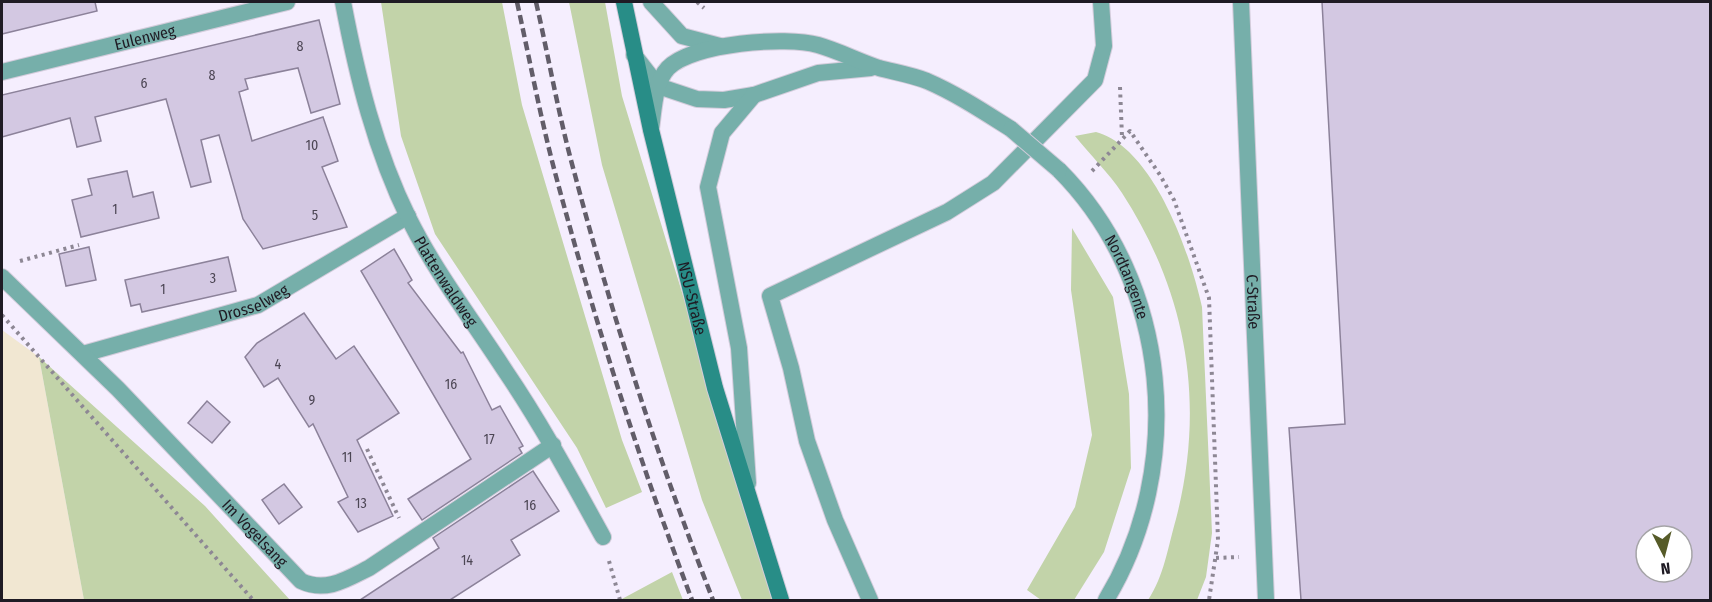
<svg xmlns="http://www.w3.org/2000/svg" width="1712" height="602" font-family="'Fira Sans Condensed',sans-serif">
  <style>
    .commercial { fill: #f1e7d2 }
    .green { fill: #c2d3a9 }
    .building { fill: #d3c8e2; stroke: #8c829a; stroke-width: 1.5; fill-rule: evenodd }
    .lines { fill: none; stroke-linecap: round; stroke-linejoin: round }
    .service-casing { stroke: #d3ccdb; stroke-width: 18 }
    .minor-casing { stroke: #d3ccdb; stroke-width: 18 }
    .secondary-casing { stroke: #d3ccdb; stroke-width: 18 }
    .path { stroke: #8d8794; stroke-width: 4; stroke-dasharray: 3 4.5; stroke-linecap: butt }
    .service { stroke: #76afaa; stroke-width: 16 }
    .minor { stroke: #76afaa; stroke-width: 16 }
    .secondary { stroke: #288d87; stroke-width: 16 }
    .rail { stroke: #625d69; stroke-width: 4.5; stroke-dasharray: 9 4.5; stroke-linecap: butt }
    .minor-bridge-casing { stroke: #d3ccdb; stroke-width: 18; stroke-linecap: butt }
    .minor-bridge { stroke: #76afaa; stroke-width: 16 }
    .labels { text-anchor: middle; stroke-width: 6; stroke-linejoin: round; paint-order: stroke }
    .number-label { font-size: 14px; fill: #4c4654 }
    .street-label { font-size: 16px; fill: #1f1b24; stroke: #fff }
  </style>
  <rect width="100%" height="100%" fill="#f5eefe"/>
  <!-- commercial -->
  <path class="commercial" d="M 2,330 L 39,357 L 84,600 L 2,600 Z"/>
  <!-- green -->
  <path class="green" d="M 381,2 L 502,2 L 522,105 L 622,440 L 642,492 L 606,508 L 577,448 L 435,234 L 401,136 Z
    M 569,2 L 605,2 L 622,96 L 776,600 L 742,600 L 702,500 L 602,165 Z
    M 1096,132 C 1154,148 1190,253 1202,307 L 1212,533 L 1206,577 L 1197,600 L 1148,600 C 1164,576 1168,547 1176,519 C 1206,403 1187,293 1122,193 C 1109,173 1090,155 1075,136 Z
    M 1072,228 L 1113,297 L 1129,394 L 1131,468 L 1104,552 L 1074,600 L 1041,600 L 1027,590 L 1075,507 L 1092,435 L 1071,290 Z
    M 39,357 L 205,506 L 290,600 L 84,600 Z
    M 672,572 L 683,600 L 620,600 Z"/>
  <!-- building -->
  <path class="building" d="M 2,2 L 95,2 L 97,11 L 2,34 Z
    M 1322,2 L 1710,2 L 1710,600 L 1301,600 L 1289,428 L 1345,424 ZM 1646,536 L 1682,536 L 1682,572 L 1646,572 Z
    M 319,20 L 340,104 L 311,113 L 298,68 L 245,79 L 248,89 L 239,92 L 252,141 L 323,117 L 338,161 L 322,167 L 347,227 L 263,249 L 243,219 L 219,135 L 201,140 L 211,182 L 191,187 L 166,99 L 95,117 L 101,141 L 77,147 L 70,118 L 2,137 L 2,95 Z
    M 127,171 L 133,197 L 153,192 L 159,218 L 81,237 L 72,200 L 92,195 L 88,179 Z
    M 89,247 L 96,280 L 66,286 L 59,254 Z
    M 394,249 L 412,280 L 408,283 L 461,353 L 463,352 L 492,410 L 500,406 L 523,446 L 519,448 L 522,453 L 422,520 L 408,499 L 471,459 L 361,271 Z
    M 228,257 L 236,291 L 142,312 L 140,304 L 131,306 L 125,280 Z
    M 304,313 L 336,359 L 354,346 L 399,413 L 357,440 L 393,516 L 358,532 L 338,502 L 348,497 L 313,424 L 309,427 L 278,378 L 264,387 L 245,357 L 257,343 Z
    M 207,401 L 230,422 L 212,443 L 188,423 Z
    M 533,471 L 559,511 L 511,540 L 520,555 L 450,600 L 360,600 L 439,548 L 433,538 Z
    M 284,484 L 302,507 L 279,524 L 262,500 Z"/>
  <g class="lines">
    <defs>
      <g id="service">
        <path id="s1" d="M 2,72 L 287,2"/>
        <path id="s2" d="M 83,354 L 258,305 L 408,216"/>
        <path d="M 870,600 L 835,520 L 807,441 L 791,368 L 770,296 L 947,212 L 993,183 L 1095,80 L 1104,46 L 1101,2"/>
      </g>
      <g id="minor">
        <path id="s3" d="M 343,2 C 357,76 375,150 409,219 C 436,273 473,321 506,372 C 542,425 572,481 603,537"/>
        <path d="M 651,2 L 682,36 L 720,46"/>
        <path id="s4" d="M 1241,2 L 1266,600"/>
        <path d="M 634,55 L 658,86 L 697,99 L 724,100 L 754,95 L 818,73 L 871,68"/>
        <path d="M 651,129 C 654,110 654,83 668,68 C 693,43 786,36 818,45 C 839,51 858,61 879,68 C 894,72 912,75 927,81 C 957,94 984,112 1011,129"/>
        <path id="s5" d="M 1059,170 C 1171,282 1186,468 1106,600"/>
        <path id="s6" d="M 2,277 L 118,389 L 301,581 C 326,593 347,579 369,568 L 553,445"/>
        <path d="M 748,483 L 739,348 L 708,187 L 722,133 L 754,95"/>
      </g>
      <g id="secondary">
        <path id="s7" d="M 624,2 L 651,130 L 715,388 L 781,600"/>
      </g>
    </defs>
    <!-- service casing -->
    <use href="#service" class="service-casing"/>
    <!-- minor casing -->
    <use href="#minor" class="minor-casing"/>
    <!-- secondary casing -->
    <use href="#secondary" class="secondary-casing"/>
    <!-- path -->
    <path class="path" d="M 697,2 L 704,8
      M 1120,87 L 1122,137
      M 1092,171 L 1130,131 L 1160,175 L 1174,200 L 1209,298 L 1218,540 L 1209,600
      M 20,261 L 79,245
      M 2,315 L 253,600
      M 367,449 L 399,518
      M 1216,558 L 1239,557
      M 609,561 L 620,600"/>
    <!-- service -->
    <use href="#service" class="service"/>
    <!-- minor -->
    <use href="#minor" class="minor"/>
    <!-- secondary -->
    <use href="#secondary" class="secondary"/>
    <!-- rail -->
    <path class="rail" d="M 517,2 C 530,61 541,121 557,180 C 595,322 640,463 692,600
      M 536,2 C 549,59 559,118 575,175 C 613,319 659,462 713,600"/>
    <defs>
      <path id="minor-bridge" d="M 1011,129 L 1059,170"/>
    </defs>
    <!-- minor-bridge casing -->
    <use href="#minor-bridge" class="minor-bridge-casing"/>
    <!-- minor-bridge -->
    <use href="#minor-bridge" class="minor-bridge"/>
  </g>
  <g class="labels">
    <!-- number labels -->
    <g class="number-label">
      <text x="300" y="51">8</text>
      <text x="212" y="80">8</text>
      <text x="144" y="88">6</text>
      <text x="312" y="150">10</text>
      <text x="115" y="214">1</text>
      <text x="315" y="220">5</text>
      <text x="213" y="283">3</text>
      <text x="163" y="294">1</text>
      <text x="278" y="369">4</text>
      <text x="451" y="389">16</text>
      <text x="312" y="405">9</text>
      <text x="489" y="444">17</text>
      <text x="347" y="462">11</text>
      <text x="361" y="508">13</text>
      <text x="530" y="510">16</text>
      <text x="467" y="565">14</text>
    </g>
    <!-- street labels -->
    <g class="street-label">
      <text dy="6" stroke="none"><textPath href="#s1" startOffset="147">Eulenweg</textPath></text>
      <text dy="6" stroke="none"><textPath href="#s5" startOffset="128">Nordtangente</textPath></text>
      <text dy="6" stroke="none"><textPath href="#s3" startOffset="300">Plattenwaldweg</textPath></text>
      <text dy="6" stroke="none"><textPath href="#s7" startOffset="304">NSU-Straße</textPath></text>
      <text dy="6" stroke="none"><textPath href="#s2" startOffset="178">Drosselweg</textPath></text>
      <text dy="6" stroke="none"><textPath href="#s4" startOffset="300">C-Straße</textPath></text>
      <text dy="6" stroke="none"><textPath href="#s6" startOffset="360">Im Vogelsang</textPath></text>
    </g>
  </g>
  <!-- border -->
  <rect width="1712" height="602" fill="none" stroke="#1f1b24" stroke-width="6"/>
  <!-- north arrow -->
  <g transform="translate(1664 554) rotate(174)"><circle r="28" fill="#ffffff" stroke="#a5a4a7" stroke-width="1.5"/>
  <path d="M0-4.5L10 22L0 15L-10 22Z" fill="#565b28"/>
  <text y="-9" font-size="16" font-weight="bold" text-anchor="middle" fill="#1f1b24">N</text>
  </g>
</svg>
